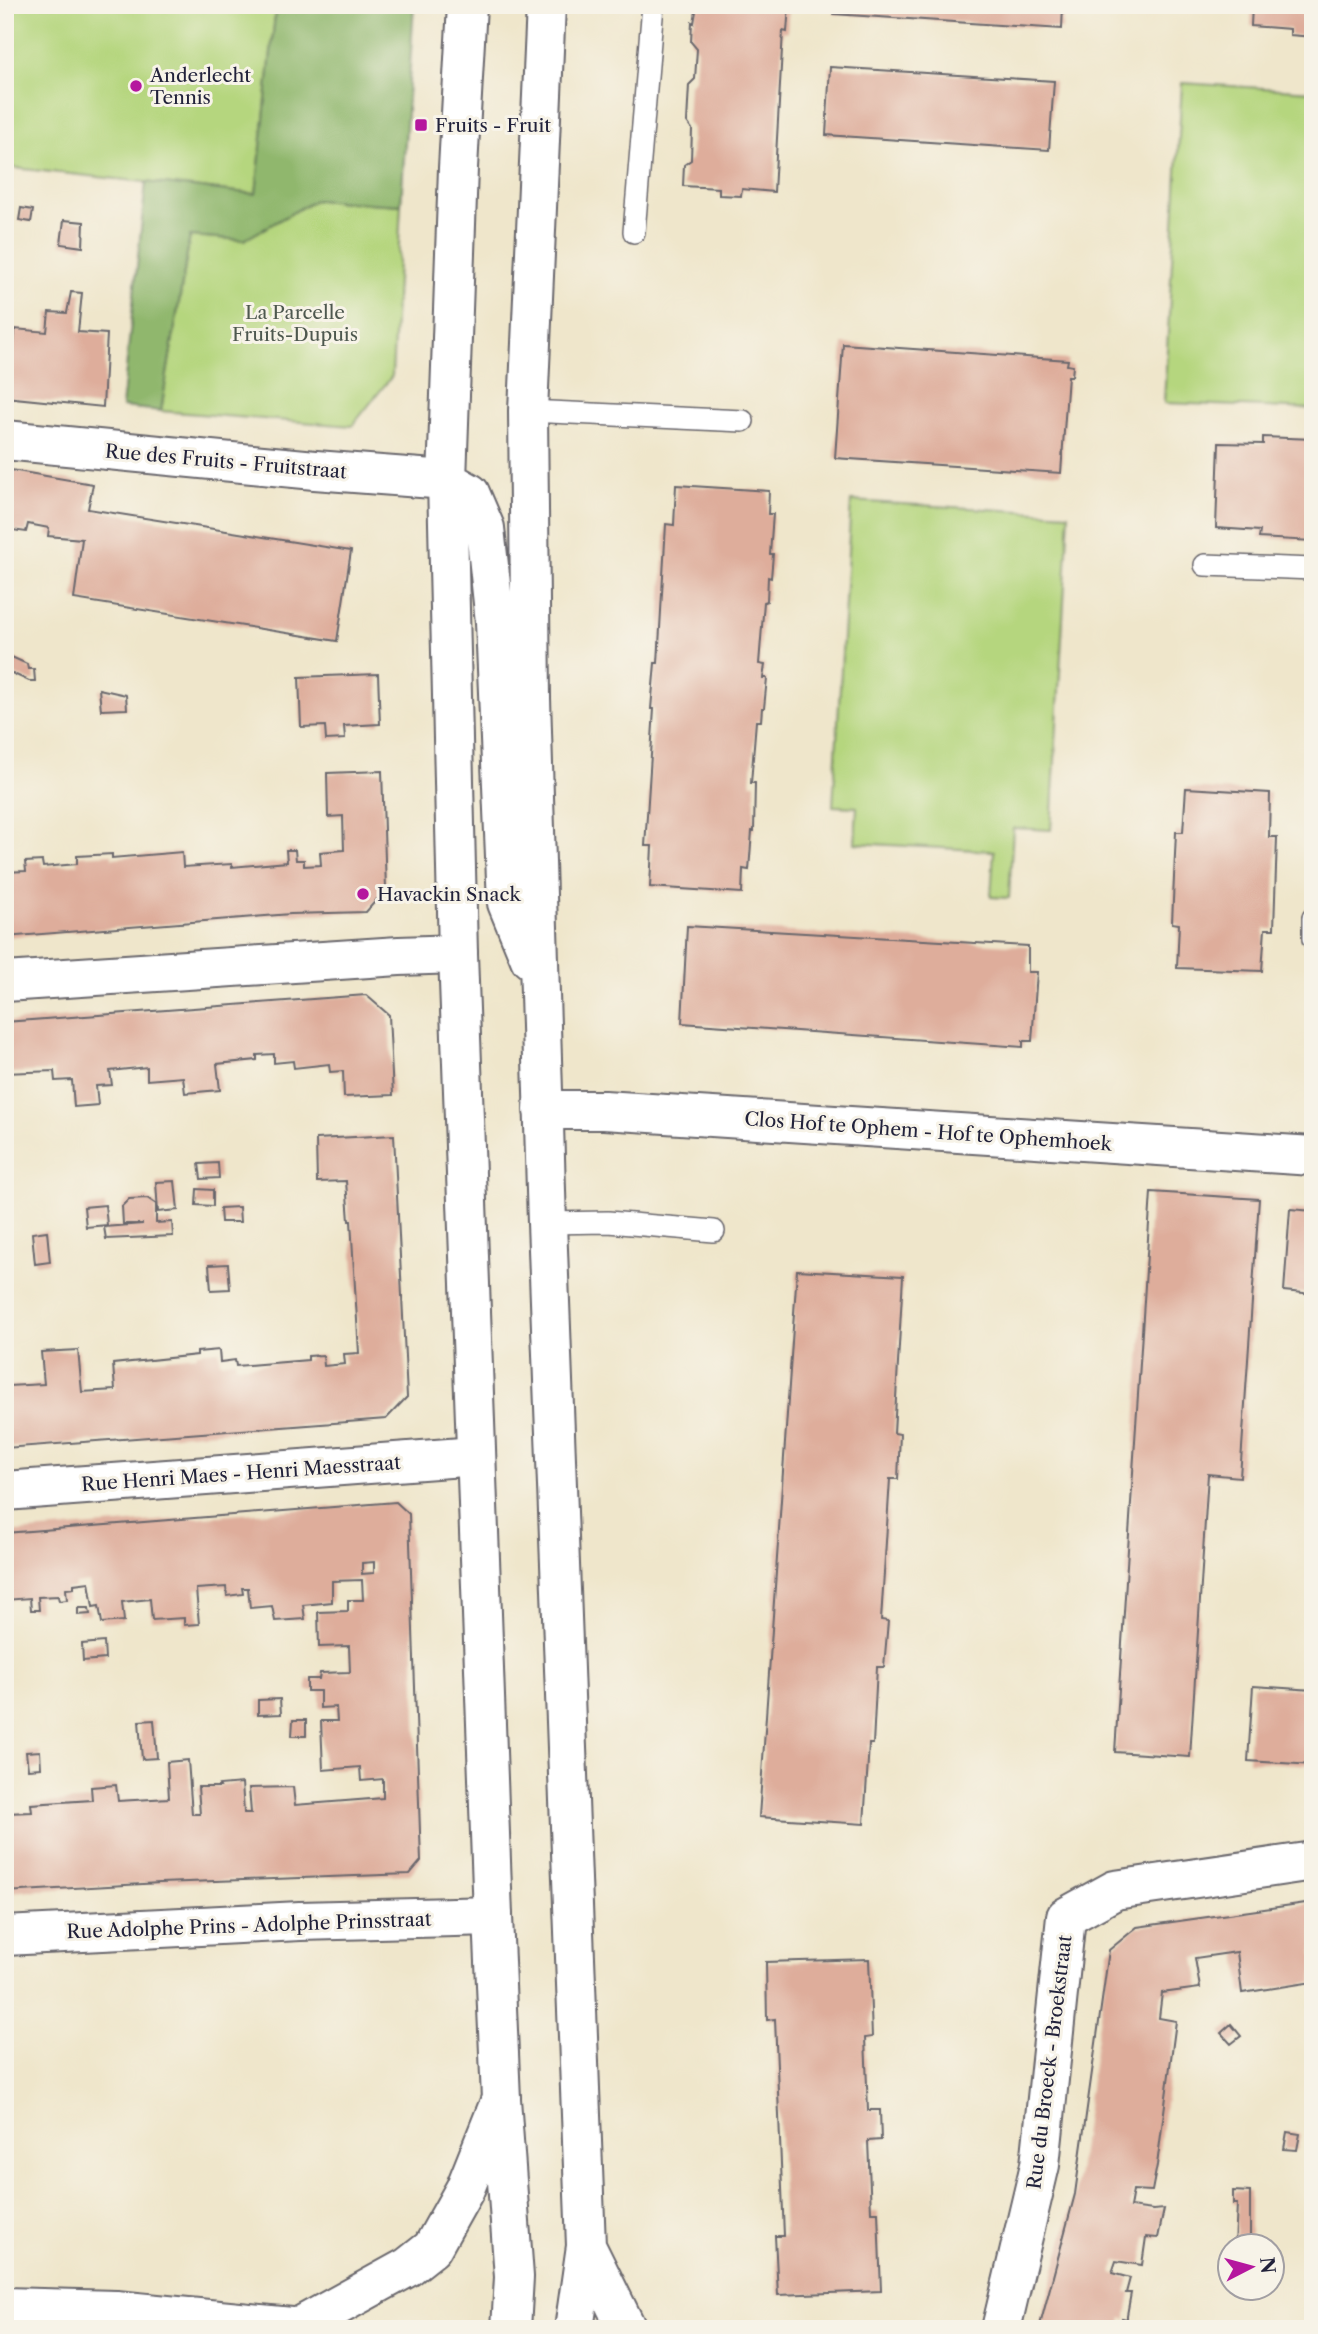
<svg xmlns="http://www.w3.org/2000/svg" width="1318" height="2334" font-family="'Libre Caslon Text',serif">
  <style>
    .green { fill: #b5d67e; stroke: #6c7c5c; stroke-width: 2 }
    .forest { fill: #90b76d; stroke: #596c54; stroke-width: 2 }
    .building { fill: #dead9b; fill-rule: evenodd }
    .lines { fill: none; stroke-linecap: round; stroke-linejoin: round }
    .lane-casing { stroke: #6a676d; stroke-width: 24 }
    .street-casing { stroke: #6a676d; stroke-width: 42 }
    .secondary-casing { stroke: #6a676d; stroke-width: 42 }
    .primary-casing { stroke: #6a676d; stroke-width: 42 }
    .lane { stroke: #fff; stroke-width: 21 }
    .street { stroke: #fff; stroke-width: 38 }
    .secondary { stroke: #fff; stroke-width: 38 }
    .primary { stroke: #fff; stroke-width: 38 }
    .poi-dot { fill: #b5179e; stroke: #f7f3e8; stroke-width: 2.5 }
    .labels { text-anchor: middle; stroke-width: 6; stroke-linejoin: round; paint-order: stroke }
    .poi-label { font-size: 19px; fill: #22223b; stroke: #f7f3e8; text-anchor: start }
    .park-label { font-size: 19px; fill: #4e584f; stroke: #f7f3e8 }
    .street-label { font-size: 19px; fill: #22223b; stroke: #f7f3e8 }
  </style>
  <rect width="100%" height="100%" fill="#f7f3e8"/>
  <filter id="ink" filterUnits="userSpaceOnUse"><feTurbulence type="fractalNoise" baseFrequency=".0143" numOctaves="2"/><feDisplacementMap in="SourceGraphic" scale="14" xChannelSelector="R" yChannelSelector="G"/><feConvolveMatrix kernelMatrix="1 2 1 2 8 2 1 2 1" color-interpolation-filters="sRGB"/></filter>
  <filter id="wash" filterUnits="userSpaceOnUse"><feTurbulence type="fractalNoise" baseFrequency=".00686" numOctaves="4" result="noise"/><feDisplacementMap in="SourceGraphic" scale="28" xChannelSelector="R" yChannelSelector="G"/><feGaussianBlur stdDeviation="1.57" result="paint"/><feColorMatrix in="noise" values="0 0 0 0 0 0 0 0 0 0 0 0 0 0 0 0 0 1.4 0 .05"/><feComposite in="paint" operator="in"/></filter>
  <g filter="url(#wash)">
    <rect width="100%" height="100%" fill="#efe6cb"/>
    <!-- green -->
    <path class="green" d="M 5,5 L 276,5 L 256,194 L 5,167 Z
      M 1182,83 L 1313,91 L 1313,409 L 1164,403 Z
      M 315,200 L 401,205 L 392,376 L 352,426 L 161,411 L 190,236 L 244,240 Z
      M 851,501 L 1069,514 L 1051,830 L 1013,828 L 1009,898 L 991,897 L 994,851 L 855,843 L 857,807 L 833,806 Z"/>
    <!-- forest -->
    <path class="forest" d="M 276,5 L 414,5 L 401,205 L 315,200 L 244,240 L 190,236 L 161,411 L 122,407 L 146,182 L 256,194 Z"/>
    <g id="blocks">
      <!-- building -->
      <path class="building" d="M 697,5 L 789,5 L 787,32 L 783,31 L 774,192 L 742,189 L 741,196 L 719,195 L 719,188 L 683,186 L 684,165 L 691,160 L 692,129 L 687,122 L 689,85 L 695,79 L 697,49 L 691,42 L 692,22 L 694,23 Z
        M 835,5 L 1063,5 L 1062,29 L 834,14 Z
        M 1252,5 L 1313,5 L 1313,37 L 1290,35 L 1290,29 L 1251,26 Z
        M 830,67 L 1054,81 L 1049,150 L 826,135 Z
        M 21,208 L 33,210 L 31,222 L 19,220 Z
        M 64,220 L 84,222 L 83,247 L 61,244 Z
        M 71,292 L 82,293 L 78,332 L 107,334 L 103,407 L 5,397 L 5,344 L 14,345 L 15,329 L 47,332 L 49,312 L 67,313 Z
        M 843,344 L 1068,360 L 1067,365 L 1073,366 L 1072,376 L 1068,376 L 1061,473 L 835,458 Z
        M 1263,437 L 1313,439 L 1313,541 L 1259,538 L 1260,531 L 1216,528 L 1219,443 L 1263,444 Z
        M 5,469 L 93,484 L 88,509 L 351,551 L 337,641 L 74,599 L 82,539 L 48,536 L 49,528 L 28,524 L 26,532 L 5,529 Z
        M 676,485 L 769,491 L 768,514 L 773,514 L 770,554 L 773,554 L 771,578 L 768,577 L 767,601 L 764,602 L 759,664 L 765,665 L 763,678 L 767,678 L 764,708 L 762,708 L 761,721 L 756,721 L 751,783 L 755,783 L 754,831 L 752,831 L 749,870 L 743,869 L 742,893 L 650,887 L 652,846 L 645,846 L 654,709 L 651,709 L 655,663 L 658,663 L 666,524 L 674,525 Z
        M 5,654 L 27,664 L 28,669 L 34,669 L 35,681 L 29,681 L 5,670 Z
        M 378,674 L 380,724 L 344,726 L 345,739 L 326,740 L 325,726 L 301,727 L 299,677 Z
        M 99,689 L 126,695 L 127,709 L 101,710 Z
        M 382,771 L 386,889 L 366,912 L 291,914 L 5,937 L 5,872 L 26,871 L 25,862 L 42,861 L 43,867 L 77,864 L 77,856 L 112,854 L 112,858 L 182,852 L 183,867 L 232,864 L 232,867 L 287,862 L 286,850 L 295,850 L 296,860 L 304,860 L 304,866 L 321,865 L 320,852 L 344,850 L 343,816 L 328,817 L 327,773 Z
        M 1186,788 L 1270,793 L 1269,837 L 1277,837 L 1274,929 L 1265,929 L 1262,971 L 1177,968 L 1179,924 L 1172,923 L 1176,832 L 1183,832 Z
        M 687,926 L 1028,946 L 1028,972 L 1037,972 L 1032,1041 L 1023,1041 L 1023,1047 L 682,1023 Z
        M 366,995 L 389,1015 L 393,1095 L 344,1097 L 343,1071 L 330,1072 L 329,1064 L 294,1068 L 293,1061 L 274,1063 L 274,1054 L 257,1055 L 257,1060 L 217,1064 L 220,1090 L 185,1093 L 183,1077 L 147,1080 L 147,1067 L 110,1071 L 112,1085 L 96,1086 L 98,1105 L 74,1107 L 72,1080 L 55,1081 L 54,1071 L 5,1073 L 5,1022 Z
        M 394,1135 L 407,1397 L 386,1419 L 5,1448 L 5,1380 L 7,1380 L 8,1386 L 44,1384 L 41,1352 L 78,1350 L 82,1392 L 115,1390 L 113,1364 L 197,1355 L 197,1352 L 219,1350 L 220,1362 L 235,1360 L 236,1366 L 308,1360 L 308,1356 L 323,1355 L 324,1366 L 345,1364 L 344,1354 L 359,1353 L 351,1221 L 349,1221 L 346,1181 L 317,1182 L 316,1139 Z
        M 218,1163 L 219,1178 L 201,1179 L 199,1164 Z
        M 175,1181 L 178,1210 L 158,1212 L 156,1182 Z
        M 197,1189 L 213,1190 L 213,1206 L 196,1205 Z
        M 1151,1192 L 1259,1199 L 1240,1477 L 1208,1474 L 1190,1757 L 1115,1752 Z
        M 147,1198 L 156,1204 L 156,1223 L 172,1222 L 173,1236 L 106,1239 L 104,1227 L 143,1224 L 123,1224 L 122,1206 L 129,1199 Z
        M 105,1205 L 107,1225 L 86,1227 L 84,1207 Z
        M 239,1207 L 240,1222 L 221,1222 L 220,1208 Z
        M 1290,1209 L 1313,1211 L 1313,1294 L 1284,1291 Z
        M 47,1231 L 50,1262 L 35,1264 L 32,1233 Z
        M 228,1264 L 230,1289 L 211,1290 L 209,1265 Z
        M 797,1270 L 903,1276 L 894,1433 L 900,1434 L 898,1479 L 890,1479 L 881,1620 L 888,1621 L 884,1667 L 877,1667 L 873,1744 L 869,1744 L 864,1824 L 759,1817 Z
        M 396,1502 L 409,1514 L 421,1861 L 410,1874 L 160,1883 L 5,1892 L 5,1813 L 32,1812 L 31,1804 L 92,1800 L 91,1787 L 116,1785 L 118,1801 L 169,1798 L 167,1762 L 188,1760 L 192,1814 L 200,1814 L 198,1787 L 220,1787 L 219,1785 L 242,1783 L 244,1813 L 251,1813 L 249,1788 L 293,1787 L 295,1805 L 383,1798 L 383,1779 L 361,1781 L 360,1767 L 323,1770 L 321,1721 L 337,1721 L 336,1707 L 320,1708 L 320,1691 L 307,1691 L 307,1679 L 319,1679 L 320,1673 L 350,1672 L 349,1646 L 319,1647 L 318,1612 L 348,1611 L 348,1600 L 363,1600 L 362,1580 L 332,1581 L 332,1602 L 303,1605 L 305,1619 L 275,1621 L 272,1606 L 250,1608 L 248,1588 L 242,1588 L 243,1594 L 227,1596 L 226,1587 L 196,1589 L 199,1624 L 184,1625 L 184,1618 L 152,1620 L 150,1599 L 122,1602 L 124,1621 L 102,1623 L 99,1606 L 93,1607 L 89,1582 L 74,1584 L 74,1588 L 66,1589 L 67,1600 L 59,1601 L 58,1596 L 38,1597 L 39,1610 L 31,1610 L 30,1598 L 5,1600 L 5,1533 ZM 374,1562 L 374,1573 L 362,1574 L 362,1563 Z
        M 78,1608 L 89,1608 L 90,1614 L 78,1615 Z
        M 104,1642 L 105,1659 L 83,1661 L 82,1644 Z
        M 1253,1686 L 1313,1690 L 1313,1765 L 1248,1761 Z
        M 280,1699 L 281,1714 L 258,1715 L 258,1700 Z
        M 154,1720 L 157,1758 L 142,1759 L 139,1721 Z
        M 293,1720 L 306,1720 L 306,1736 L 292,1736 Z
        M 40,1751 L 41,1768 L 28,1769 L 26,1752 Z
        M 1313,1902 L 1313,1982 L 1242,1993 L 1237,1952 L 1195,1958 L 1200,1988 L 1162,1993 L 1159,2018 L 1176,2021 L 1157,2165 L 1152,2191 L 1133,2190 L 1130,2207 L 1153,2210 L 1164,2209 L 1158,2238 L 1146,2237 L 1142,2265 L 1116,2261 L 1112,2273 L 1130,2278 L 1126,2293 L 1131,2293 L 1127,2315 L 1127,2319 L 1122,2318 L 1119,2329 L 1098,2327 L 1097,2329 L 1039,2329 L 1075,2194 L 1109,1950 L 1137,1927 Z
        M 869,1959 L 872,2037 L 865,2038 L 868,2110 L 880,2110 L 881,2140 L 868,2141 L 871,2212 L 878,2212 L 881,2291 L 778,2295 L 775,2236 L 784,2236 L 775,2019 L 767,2020 L 766,1962 Z
        M 1231,2024 L 1241,2036 L 1231,2044 L 1221,2033 Z
        M 1287,2132 L 1300,2134 L 1297,2150 L 1284,2149 Z
        M 1233,2191 L 1250,2192 L 1250,2246 L 1235,2246 L 1237,2204 L 1233,2204 Z"/>
    </g>
  </g>
  <g filter="url(#ink)">
    <use href="#blocks" fill-opacity="0" stroke="#6a676d" stroke-width="2"/>
    <g class="lines">
      <defs>
        <path id="lane" d="M 634,232 L 653,5
          M 528,411 L 743,421
          M 1205,565 L 1313,569
          M 1313,918 L 1313,939
          M 547,1223 L 608,1222 L 714,1231"/>
        <path id="street" d="M 5,440 L 315,470 L 447,480
          M 5,982 L 399,956 L 458,954
          M 543,1110 L 604,1110 L 1313,1156
          M 5,1491 L 476,1456
          M 5,1936 L 300,1921 L 493,1916
          M 1001,2329 L 1040,2165 L 1066,1917 L 1115,1890 L 1313,1861"/>
        <path id="secondary" d="M 5,2307 L 116,2310 L 313,2329
          M 299,2327 L 408,2267 L 432,2248 L 465,2189 L 501,2099"/>
        <path id="primary" d="M 467,5 L 458,168 L 447,480 L 458,954 L 493,1916 L 501,2099 L 514,2277 L 511,2329
          M 546,5 L 528,411 L 531,698 L 547,1223 L 586,2246 L 574,2329
          M 447,480 L 470,493 L 485,528 L 495,622 L 507,903 L 530,959
          M 586,2246 L 627,2329"/>
      </defs>
      <!-- lane casing -->
      <use href="#lane" class="lane-casing"/>
      <!-- street casing -->
      <use href="#street" class="street-casing"/>
      <!-- secondary casing -->
      <use href="#secondary" class="secondary-casing"/>
      <!-- primary casing -->
      <use href="#primary" class="primary-casing"/>
      <!-- lane -->
      <use href="#lane" class="lane"/>
      <!-- street -->
      <use href="#street" class="street"/>
      <!-- secondary -->
      <use href="#secondary" class="secondary"/>
      <!-- primary -->
      <use href="#primary" class="primary"/>
    </g>
  </g>
  <!-- markers -->
  <g class="poi-dot">
    <circle cx="136" cy="86" r="7"/>
    <rect x="414" y="118" width="14" height="14" rx="3.5"/>
    <circle cx="363" cy="894" r="7"/>
  </g>
  <g class="labels">
    <!-- poi labels -->
    <g class="poi-label">
      <text x="150" y="82">Anderlecht<tspan x="150" dy="22">Tennis</tspan></text>
      <text x="435" y="132">Fruits - Fruit</text>
      <text x="377" y="901">Havackin Snack</text>
    </g>
    <!-- park labels -->
    <g class="park-label">
      <text x="295" y="319">La Parcelle<tspan x="295" dy="22">Fruits-Dupuis</tspan></text>
    </g>
    <!-- street labels -->
    <g class="street-label">
      <text transform="translate(226 461) rotate(5)" y="7">Rue des Fruits - Fruitstraat</text>
      <text transform="translate(928 1131) rotate(4)" y="7">Clos Hof te Ophem - Hof te Ophemhoek</text>
      <text transform="translate(241 1473) rotate(-4)" y="7">Rue Henri Maes - Henri Maesstraat</text>
      <text transform="translate(249 1925) rotate(-2)" y="7">Rue Adolphe Prins - Adolphe Prinsstraat</text>
      <text transform="translate(1049 2062) rotate(-83)" y="7">Rue du Broeck - Broekstraat</text>
    </g>
  </g>
  <!-- margin -->
  <rect width="1318" height="2334" fill="none" stroke="#f7f3e8" stroke-width="28"/>
  <!-- north arrow -->
  <g transform="translate(1251 2267) rotate(84)"><circle r="33" fill="#f7f3e8" stroke="#a29fa3" stroke-width="2"/>
  <path d="M0-5L12 26L0 18L-12 26Z" fill="#b5179e"/>
  <text y="-10" font-size="19" font-weight="bold" text-anchor="middle" fill="#22223b">N</text>
  </g>
</svg>
